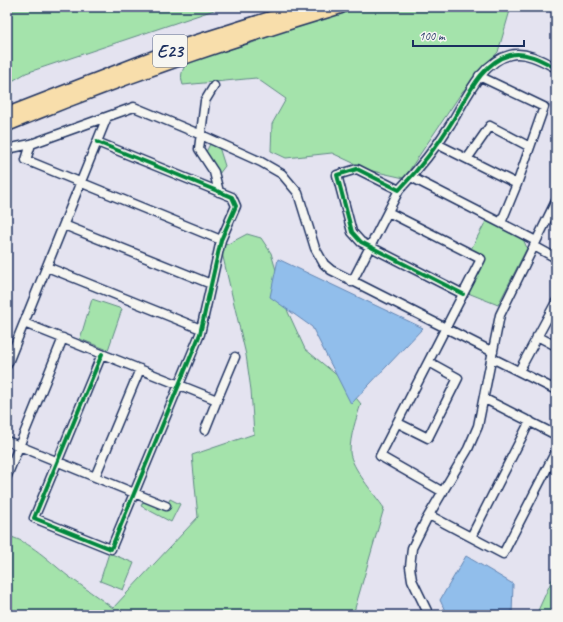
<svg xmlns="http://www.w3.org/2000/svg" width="563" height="622" font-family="Caveat,sans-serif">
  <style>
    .green { fill: #a4e3ab; stroke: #608984 }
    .water { fill: #91beeb; stroke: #6285b3 }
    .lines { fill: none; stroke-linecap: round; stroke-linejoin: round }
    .minor-casing { stroke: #1b2f5e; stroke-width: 11 }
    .highway-casing { stroke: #1b2f5e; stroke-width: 15 }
    .minor { stroke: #f6f6f2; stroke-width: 8 }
    .highway { stroke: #f8deab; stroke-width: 12 }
    .cycleway-casing { stroke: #f6f6f2; stroke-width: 6 }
    .cycleway { stroke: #00873e; stroke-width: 4 }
    .labels { text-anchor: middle; stroke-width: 3; stroke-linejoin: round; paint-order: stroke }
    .shield { fill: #f6f6f2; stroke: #5d6b8a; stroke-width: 1 }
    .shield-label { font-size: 18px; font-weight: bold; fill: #1b2f5e }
  </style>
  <rect width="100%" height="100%" fill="#e4e3f0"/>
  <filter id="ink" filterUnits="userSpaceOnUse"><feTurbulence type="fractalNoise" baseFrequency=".025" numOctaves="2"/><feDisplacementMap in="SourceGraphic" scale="8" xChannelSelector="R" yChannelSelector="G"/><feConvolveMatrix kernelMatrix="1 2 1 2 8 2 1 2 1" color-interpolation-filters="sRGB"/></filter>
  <g filter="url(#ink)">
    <!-- green -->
    <path class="green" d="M 7,7 L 223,7 L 26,73 L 7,84 Z
      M 343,7 L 511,7 L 498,52 L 462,92 L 404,178 L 368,170 L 332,153 L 286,158 L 271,151 L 272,124 L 286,99 L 256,78 L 183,85 C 179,74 183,66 192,59 L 252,43 Z
      M 210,144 L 219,147 L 225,166 L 219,174 L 206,152 Z
      M 486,221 L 523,239 L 527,248 L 498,305 L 468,293 L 486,258 L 471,249 Z
      M 247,234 L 261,238 L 271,253 L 288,312 L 305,349 L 339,377 L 361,404 C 356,419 350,436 350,452 C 351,467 375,495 384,508 L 353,615 L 7,615 L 7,536 C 29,540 51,563 68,576 C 83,587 98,597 113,608 L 198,517 L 192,455 L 254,434 L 251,390 L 246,355 L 219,240 L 228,244 Z
      M 92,299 L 122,309 L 108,350 L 80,339 Z
      M 170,499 L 180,504 L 171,522 L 141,506 L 144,500 L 165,510 Z
      M 109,553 L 134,563 L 123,590 L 100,581 Z
      M 556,571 L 556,615 L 536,615 Z"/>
    <!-- water -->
    <path class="water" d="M 278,259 L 423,328 L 351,404 L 312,327 L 270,297 Z
      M 466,556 L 513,584 L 512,615 L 447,615 L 440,600 Z"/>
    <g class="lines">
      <defs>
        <path id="minor" d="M 479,76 L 544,107 L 517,184 L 501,223
          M 214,86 L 205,101 L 199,149 L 214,172 L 219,192
          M 97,142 L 232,197 L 236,206 L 221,240 L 200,334 L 111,549 L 34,518 L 102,354
          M 31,144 L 26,160 L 221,240
          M 443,147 L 517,184
          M 7,149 L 31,144 L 134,107 L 199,134 L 261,162 L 282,174 L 298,193 L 315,248 L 324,264 L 331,270 L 493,352
          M 467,159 L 490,126 L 530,147
          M 411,177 L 536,241
          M 388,212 L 481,259 L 380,456 L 443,492
          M 64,225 L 211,284
          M 534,246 L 556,258
          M 47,267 L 201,329
          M 352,282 L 399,190
          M 463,294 L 361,242 L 352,232 L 337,175 L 357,169 L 399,190 C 416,172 437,146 450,125 C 465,102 480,62 510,55 C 526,51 543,61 556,68
          M 24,323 L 217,400 L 205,430
          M 537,336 L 556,346
          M 492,358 L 556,390
          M 7,365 L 107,117
          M 519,371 L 556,302
          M 485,399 L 556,435
          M 217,400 L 235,357
          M 398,423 L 428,438 L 458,378 L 429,362
          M 7,441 L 166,506
          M 7,476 L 63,338
          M 95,477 L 140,369
          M 429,515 L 503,554 L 556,451
          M 471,537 L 530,421
          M 429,615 L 412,580 L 410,567 L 412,548 L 426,520 L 468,449 L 478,426 L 500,315 L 556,201"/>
        <path id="highway" d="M 7,114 L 182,46 L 305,7
          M 7,125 C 116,80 228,41 341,7"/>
      </defs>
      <!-- minor casing -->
      <use href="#minor" class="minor-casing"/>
      <!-- highway casing -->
      <use href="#highway" class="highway-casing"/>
      <!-- minor -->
      <use href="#minor" class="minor"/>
      <!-- highway -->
      <use href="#highway" class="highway"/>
      <defs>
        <path id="cycleway" d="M 97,142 L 232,197 L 236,206 L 221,240 L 200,334 L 111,549 L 34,518 L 102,354
          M 463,294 L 361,242 L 352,232 L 337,175 L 357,169 L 399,190 C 416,172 437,146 450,125 C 465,102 480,62 510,55 C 526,51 543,61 556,68"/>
      </defs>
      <!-- cycleway casing -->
      <use href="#cycleway" class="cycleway-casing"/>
      <!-- cycleway -->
      <use href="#cycleway" class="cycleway"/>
    </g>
  </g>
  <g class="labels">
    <!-- shield labels -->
    <rect class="shield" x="153" y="35" width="34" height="32" rx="3"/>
    <g class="shield-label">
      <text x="170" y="57">E23</text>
    </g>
  </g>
  <!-- margin -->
  <rect width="563" height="622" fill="none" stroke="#f6f6f2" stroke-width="24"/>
  <rect x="12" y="12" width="539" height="598" fill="none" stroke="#1b2f5e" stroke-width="1.5" filter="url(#ink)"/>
  <!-- scale -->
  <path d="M413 40v6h111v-6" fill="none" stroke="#1b2f5e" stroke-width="2"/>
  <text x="419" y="40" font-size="12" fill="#1b2f5e" stroke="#f6f6f2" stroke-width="3" paint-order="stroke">100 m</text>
</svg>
